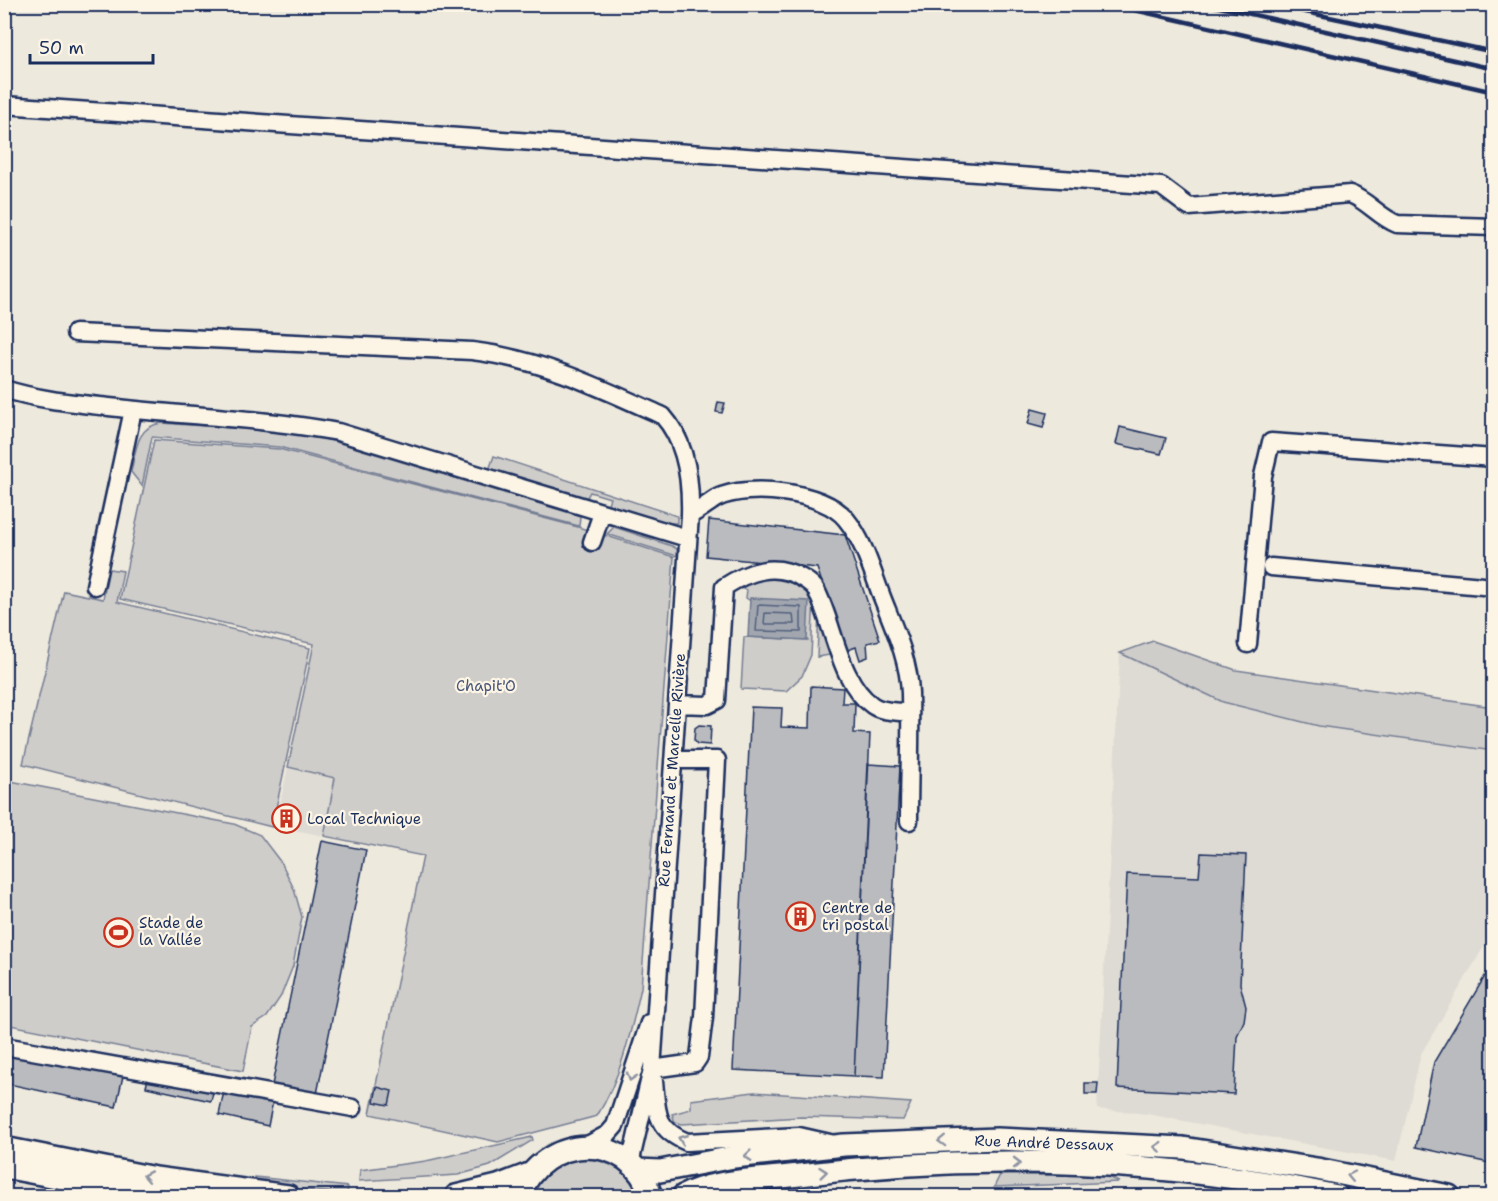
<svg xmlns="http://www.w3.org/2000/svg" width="1498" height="1201" font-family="'Shantell Sans',sans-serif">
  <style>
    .built { fill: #dedbd4 }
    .green { fill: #cfcdca; stroke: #757e94; stroke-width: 1.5 }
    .water { fill: #a2a7af; stroke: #6c778f; stroke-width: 1.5 }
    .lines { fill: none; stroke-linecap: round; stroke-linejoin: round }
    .shore { stroke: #515f7e; stroke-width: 1.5 }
    .building { fill: #babbbe; stroke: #1b2f5e; stroke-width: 1.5 }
    .minor-casing { stroke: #1b2f5e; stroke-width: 21 }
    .major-casing { stroke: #1b2f5e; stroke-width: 26 }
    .minor { stroke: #fcf5e5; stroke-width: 16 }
    .major { stroke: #fcf5e5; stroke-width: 21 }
    .rail { stroke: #1b2f5e; stroke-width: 4.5 }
    .oneway { stroke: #8c92a2 }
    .labels { text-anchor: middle; stroke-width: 4.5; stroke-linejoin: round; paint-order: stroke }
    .park-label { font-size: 15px; fill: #485679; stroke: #fcf5e5 }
    .street-label { font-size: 15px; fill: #1b2f5e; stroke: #fcf5e5 }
    .poi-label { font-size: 15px; fill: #1b2f5e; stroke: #fcf5e5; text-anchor: start }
  </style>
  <rect width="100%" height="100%" fill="#eee9dd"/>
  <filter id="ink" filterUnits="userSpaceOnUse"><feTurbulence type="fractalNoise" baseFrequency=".0167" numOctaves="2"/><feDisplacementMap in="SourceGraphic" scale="12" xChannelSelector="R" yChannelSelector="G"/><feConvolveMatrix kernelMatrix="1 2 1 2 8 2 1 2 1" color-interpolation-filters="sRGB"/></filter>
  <g filter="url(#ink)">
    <!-- built -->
    <path class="built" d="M 1120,653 L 1223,702 L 1319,726 L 1493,751 L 1493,931 L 1421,1054 L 1396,1161 L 1147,1114 L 1097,1109 Z
      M 288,767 L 335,778 L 324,836 L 275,826 Z
      M 5,1182 L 75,1196 L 5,1196 Z"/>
    <!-- green -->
    <path class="green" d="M 162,423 L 301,433 L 333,441 L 580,516 L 579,526 L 279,447 L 152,437 L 142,486 L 131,472 C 136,451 136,426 162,423 Z
      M 154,440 L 279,449 L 578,527 L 674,557 L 641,988 C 631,1031 621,1078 597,1116 L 498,1142 L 370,1114 L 423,856 L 324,836 L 335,778 L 288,767 L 314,644 L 120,599 Z
      M 494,456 L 677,516 L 677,523 L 665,523 L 607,506 L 610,498 L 590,492 L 586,499 L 489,470 Z
      M 614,527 L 672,546 L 677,549 L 677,556 L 607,534 Z
      M 109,569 L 123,571 L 117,602 L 310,648 L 272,827 L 23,764 L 64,591 L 103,599 Z
      M 783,575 L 802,586 L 814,598 L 811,655 L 802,676 L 786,691 L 741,689 L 744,637 L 807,640 L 746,598 L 747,590 L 739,588 L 750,578 Z
      M 819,610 L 836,654 L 817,657 Z
      M 1153,641 L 1236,670 L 1493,707 L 1493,751 L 1319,726 L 1223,702 L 1120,653 Z
      M 5,780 L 234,824 L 260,835 L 282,864 L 294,889 L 302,917 L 293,966 L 281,996 L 267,1017 L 252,1027 L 243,1071 L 5,1024 Z
      M 754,1092 L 911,1103 L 903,1120 L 801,1117 L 682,1124 L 675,1122 L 672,1114 L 691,1109 L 691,1100 Z
      M 532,1137 L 533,1140 L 490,1166 L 458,1175 L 359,1181 L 360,1170 L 426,1161 Z
      M 581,1158 C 607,1160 630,1170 639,1196 L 532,1196 C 543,1174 557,1164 581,1158 Z
      M 1000,1175 L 1103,1175 L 1119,1182 L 994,1187 Z
      M 255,1177 L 348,1187 L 347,1194 L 254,1185 Z"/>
    <!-- water -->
    <path class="water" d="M 750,598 L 809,601 L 807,640 L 748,637 Z"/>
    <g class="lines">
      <!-- shore -->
      <path class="shore" d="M 758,605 L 801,607 L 801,632 L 756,631 Z
        M 765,613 L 793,614 L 794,624 L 764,624 Z"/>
    </g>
    <!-- building -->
    <path class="building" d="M 718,402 L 725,403 L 722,413 L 716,412 Z
      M 1032,409 L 1047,413 L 1043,428 L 1028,424 Z
      M 1120,427 L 1166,438 L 1161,454 L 1116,444 Z
      M 709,520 L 845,535 L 880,640 L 867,643 L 868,657 L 860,660 L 856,647 L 845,651 L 817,568 L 706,556 Z
      M 811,686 L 843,688 L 842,703 L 855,703 L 854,733 L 870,734 L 854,1076 L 733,1070 L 751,707 L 782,708 L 781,727 L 810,728 Z
      M 699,725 L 711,726 L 710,745 L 697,744 L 694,740 L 695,728 Z
      M 868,764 L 900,766 L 884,1077 L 854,1076 Z
      M 281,811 L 294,815 L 292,826 L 278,823 Z
      M 322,841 L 366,850 L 317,1094 L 272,1085 Z
      M 1201,853 L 1246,855 L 1240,984 L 1246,1007 L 1244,1021 L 1237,1036 L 1234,1094 L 1117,1088 L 1127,874 L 1199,877 Z
      M 1494,961 L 1494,1164 L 1416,1147 L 1434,1062 Z
      M 4,1052 L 123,1076 L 116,1107 L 4,1083 Z
      M 149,1074 L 214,1088 L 211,1101 L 146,1087 Z
      M 1085,1083 L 1098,1083 L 1097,1094 L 1085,1094 Z
      M 377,1087 L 392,1091 L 389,1105 L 374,1102 Z
      M 224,1091 L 273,1101 L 268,1126 L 219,1115 Z"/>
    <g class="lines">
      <defs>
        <path id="minor" d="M 4,105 L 1161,186 L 1189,207 L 1350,194 C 1368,201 1379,217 1397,224 L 1494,227
          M 75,333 L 472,351 C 541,359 601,388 663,416 C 687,443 691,481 690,515 L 652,1069 L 630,1164
          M 4,389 C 39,400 73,403 109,407 C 185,416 262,418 338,432 L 687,538
          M 690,515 C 700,511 708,503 717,498 C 748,483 824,491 846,519 C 864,541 872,571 882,597 C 894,628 909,660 910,693 C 911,736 909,779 909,821
          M 592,542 L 602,513
          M 1271,567 L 1494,587
          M 95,586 L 133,410
          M 1248,644 L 1263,476 L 1271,442 L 1494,458
          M 677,704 L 707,705 L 717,700 L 724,587 C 749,571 775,562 802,578 C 807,581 813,584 816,590 C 834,624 839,682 872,705 C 881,712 897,711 908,713
          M 4,1046 L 353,1108
          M 652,1069 L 695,1063 L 699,1057 L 704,1017 L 717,760 L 673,760
          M 654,1081 C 657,1112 655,1129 687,1142 L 799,1136 L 830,1143
          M 584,1147 L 608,1134 L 615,1126 L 649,1023"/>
        <path id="major" d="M 4,1148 L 155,1178 L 288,1196
          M 4,1167 L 156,1196
          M 637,1170 L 660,1171 L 734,1157 L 844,1145 L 997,1139 L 1183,1148 L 1317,1169 L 1449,1196
          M 456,1196 L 498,1186 L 532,1173
          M 519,1196 C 542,1133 631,1129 651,1196
          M 683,1196 C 713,1180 756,1180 790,1176 C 972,1153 1158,1158 1337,1196"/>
      </defs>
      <!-- minor casing -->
      <use href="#minor" class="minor-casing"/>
      <!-- major casing -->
      <use href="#major" class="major-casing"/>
      <!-- minor -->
      <use href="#minor" class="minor"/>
      <!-- major -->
      <use href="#major" class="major"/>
      <!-- rail -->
      <path class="rail" d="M 1108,4 L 1494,92
        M 1206,4 L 1494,69
        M 1268,4 L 1494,52"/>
    </g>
    <!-- one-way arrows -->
    <defs><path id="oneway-chevron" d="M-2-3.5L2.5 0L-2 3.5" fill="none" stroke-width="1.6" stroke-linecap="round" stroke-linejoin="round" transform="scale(1.5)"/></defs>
    <g class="oneway">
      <use href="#oneway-chevron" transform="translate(631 1077) rotate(108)"/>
      <use href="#oneway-chevron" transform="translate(682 1139) rotate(-158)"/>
      <use href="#oneway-chevron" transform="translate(942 1141) rotate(178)"/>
      <use href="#oneway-chevron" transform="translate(1158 1147) rotate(-177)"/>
      <use href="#oneway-chevron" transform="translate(748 1156) rotate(174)"/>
      <use href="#oneway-chevron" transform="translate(1017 1163)"/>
      <use href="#oneway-chevron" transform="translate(823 1172) rotate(-6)"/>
      <use href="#oneway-chevron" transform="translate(147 1176) rotate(-169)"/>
      <use href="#oneway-chevron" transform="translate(1351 1176) rotate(-168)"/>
    </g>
  </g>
  <!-- icons -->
  <defs>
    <symbol id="building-ring" viewBox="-11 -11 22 22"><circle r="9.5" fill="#fcf5e5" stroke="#c8321e" stroke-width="1.5"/><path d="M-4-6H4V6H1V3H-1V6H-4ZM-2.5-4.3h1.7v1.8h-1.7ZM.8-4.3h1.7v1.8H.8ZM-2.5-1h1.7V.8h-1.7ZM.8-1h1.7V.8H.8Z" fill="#c8321e"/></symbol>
    <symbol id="stadium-ring" viewBox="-11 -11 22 22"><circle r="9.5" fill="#fcf5e5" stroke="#c8321e" stroke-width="1.5"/><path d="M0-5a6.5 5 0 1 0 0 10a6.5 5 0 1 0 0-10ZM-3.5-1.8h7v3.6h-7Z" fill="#c8321e"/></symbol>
  </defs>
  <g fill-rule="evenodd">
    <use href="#building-ring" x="270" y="802" width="33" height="33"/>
    <use href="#building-ring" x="784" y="900" width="33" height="33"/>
    <use href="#stadium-ring" x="102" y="916" width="33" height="33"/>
  </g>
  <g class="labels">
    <!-- park labels -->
    <g class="park-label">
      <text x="486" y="691">Chapit'O</text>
    </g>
    <!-- street labels -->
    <g class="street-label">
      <text transform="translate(672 770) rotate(-86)" y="5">Rue Fernand et Marcelle Rivière</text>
      <text transform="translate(1044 1143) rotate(2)" y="5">Rue André Dessaux</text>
    </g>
    <!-- poi labels -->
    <g class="poi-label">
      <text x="307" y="824">Local Technique</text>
      <text x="822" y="913">Centre de<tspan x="822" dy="17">tri postal</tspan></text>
      <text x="139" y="928">Stade de<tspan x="139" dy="17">la Vallée</tspan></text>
    </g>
  </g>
  <!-- margin -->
  <rect width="1498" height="1201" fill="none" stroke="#fcf5e5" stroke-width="24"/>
  <rect x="12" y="12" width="1474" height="1177" fill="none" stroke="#1b2f5e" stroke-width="2" filter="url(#ink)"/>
  <!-- scale -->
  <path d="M30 54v9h123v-9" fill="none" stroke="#1b2f5e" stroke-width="3"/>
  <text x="39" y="54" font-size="18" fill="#1b2f5e" stroke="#fcf5e5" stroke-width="4.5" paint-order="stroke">50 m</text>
</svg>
